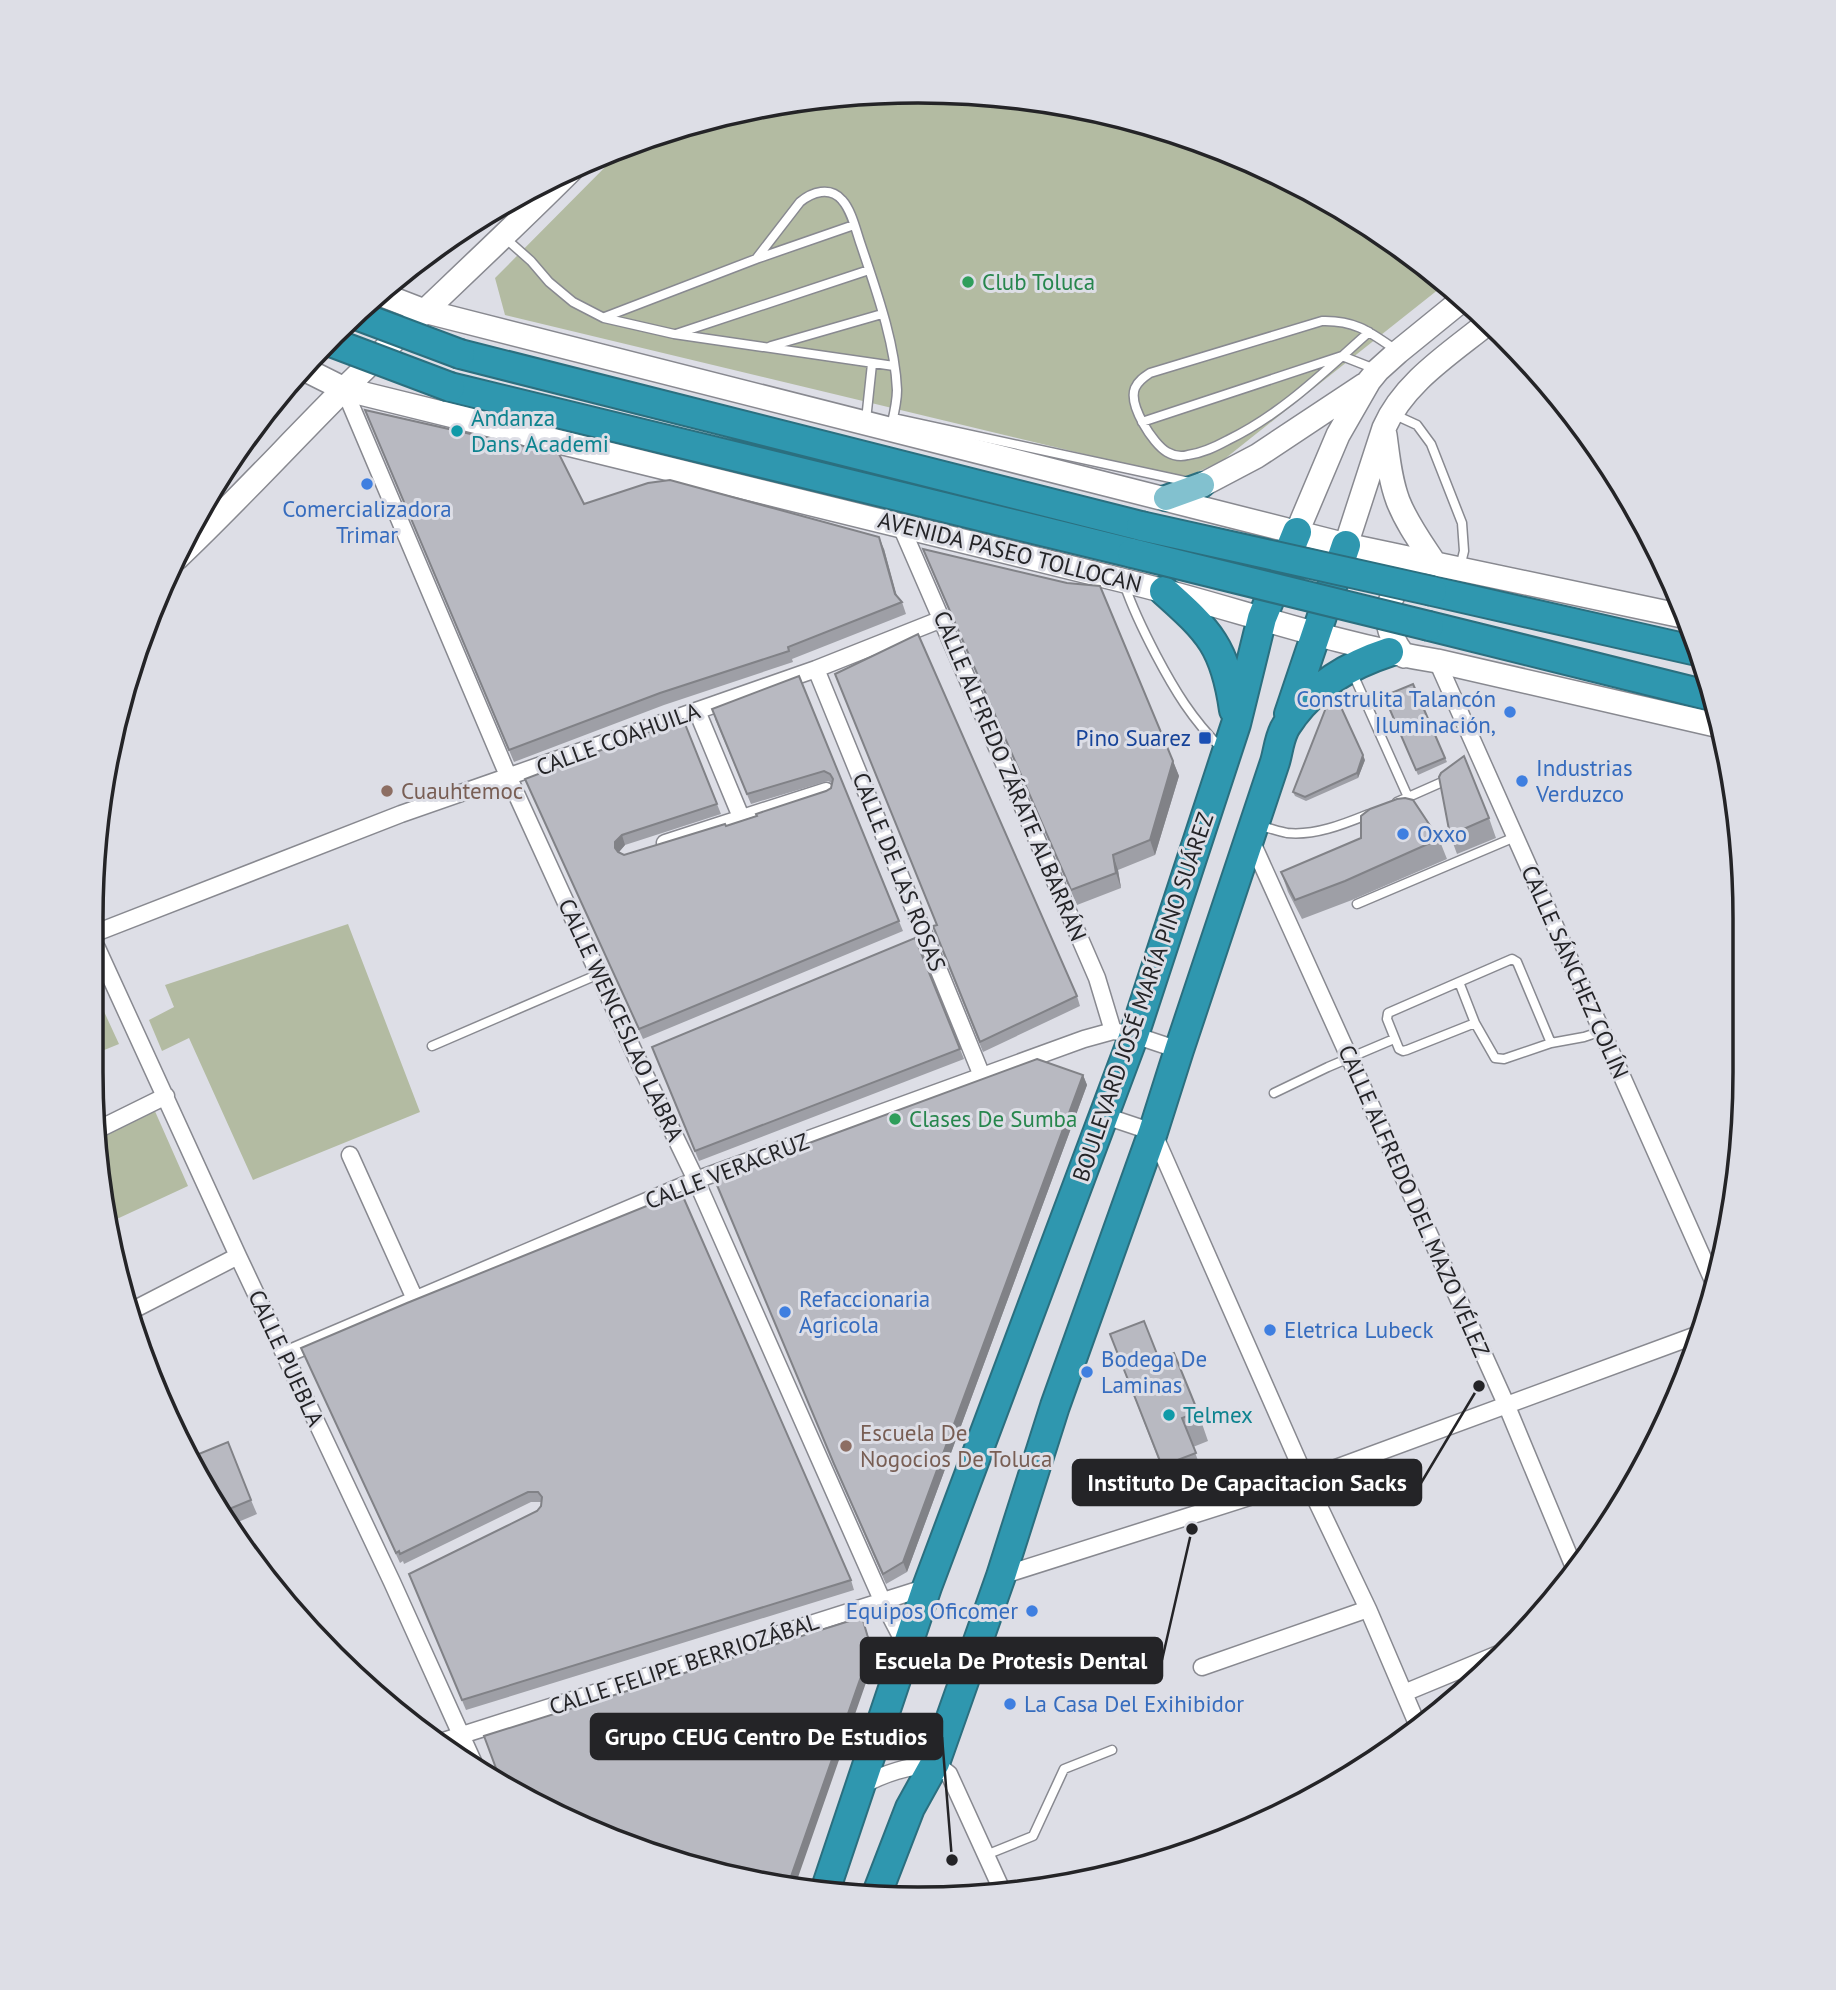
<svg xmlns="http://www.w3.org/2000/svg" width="1836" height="1990" font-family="'PT Sans',sans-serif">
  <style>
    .green { fill: #b3bba2 }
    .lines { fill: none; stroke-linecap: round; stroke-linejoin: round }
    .lane-casing { stroke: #888990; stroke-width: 11 }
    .street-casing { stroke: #888990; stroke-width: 19 }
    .secondary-casing { stroke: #888990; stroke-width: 26 }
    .primary-casing { stroke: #2b6f7f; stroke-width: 28 }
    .highway-casing { stroke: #2b6f7f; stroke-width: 32 }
    .lane { stroke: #fff; stroke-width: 8 }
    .street { stroke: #fff; stroke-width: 16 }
    .secondary { stroke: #fff; stroke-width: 23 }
    .primary { stroke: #82c1cf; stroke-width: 24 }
    .highway { stroke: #2f97af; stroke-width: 28 }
    .highway-bridge-casing { stroke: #2b6f7f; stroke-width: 32; stroke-linecap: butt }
    .highway-bridge { stroke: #2f97af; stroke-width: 28 }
    .wall { fill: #9e9fa6 }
    .shaded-wall { fill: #818287 }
    .building { fill: #b8b9c1; stroke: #818287; stroke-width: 2 }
    .leisure-dot { fill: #2e9e5b; stroke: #dddee6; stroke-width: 2.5 }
    .culture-dot { fill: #0f9aa8; stroke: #dddee6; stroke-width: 2.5 }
    .shop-dot { fill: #3f7fe0; stroke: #dddee6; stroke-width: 2.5 }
    .transit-dot { fill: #1a4fb4; stroke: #dddee6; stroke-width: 2.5 }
    .education-dot { fill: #8d6e63; stroke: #dddee6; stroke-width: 2.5 }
    .labels { text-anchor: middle; stroke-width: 6; stroke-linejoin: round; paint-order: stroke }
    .leisure-label { font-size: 23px; fill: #27864d; stroke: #dddee6; text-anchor: start }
    .culture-label { font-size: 23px; fill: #0d838f; stroke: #dddee6; text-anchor: start }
    .shop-label { font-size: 23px; fill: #366cbe; stroke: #dddee6; text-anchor: start }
    .street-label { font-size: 23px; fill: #242427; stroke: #dddee6 }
    .transit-label { font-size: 23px; fill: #164399; stroke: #dddee6; text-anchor: end }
    .education-label { font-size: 23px; fill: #785e54; stroke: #dddee6; text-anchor: start }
    .rim { fill: none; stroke: #242427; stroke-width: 3.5 }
    .leader { fill: none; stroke: #242427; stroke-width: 2.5 }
    .callout-dot { fill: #242427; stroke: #dddee6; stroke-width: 2.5 }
    .callout { fill: #242427; stroke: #242427; stroke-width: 2.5 }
    .callout-label { font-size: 24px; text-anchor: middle; font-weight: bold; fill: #fff }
  </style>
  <rect width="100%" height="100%" fill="#dddee6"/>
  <!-- green -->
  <path class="green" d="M 918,91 L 1080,107 L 1235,154 L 1378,231 L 1444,285 L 1222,461 L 1184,478 L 505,315 L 495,278 L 625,147 L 757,107 Z
    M 348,924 L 420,1112 L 253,1180 L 189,1038 L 162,1051 L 149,1020 L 174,1007 L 165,985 Z
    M 95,992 L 119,1044 L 92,1055 Z
    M 154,1109 L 188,1186 L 106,1224 L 98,1139 Z"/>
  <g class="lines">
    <defs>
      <path id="lane" d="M 504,237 L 531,261 L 549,282 L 573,302 L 604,318 L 674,334 L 894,366
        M 756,259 L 800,202 C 812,192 830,186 842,200 C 852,211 856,231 861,245 C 876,290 895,342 897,390 C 897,402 894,414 891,427
        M 605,317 L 756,259 L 854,225
        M 1369,332 C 1325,371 1282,414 1228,440 C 1215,447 1203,453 1188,455 C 1181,457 1174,456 1167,452 C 1153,444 1128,405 1135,388 C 1138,381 1144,377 1150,373 L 1322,321 C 1355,320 1370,332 1396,350
        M 676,334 L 869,270
        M 771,346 L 882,314
        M 1393,414 L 1417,425 L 1431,444 L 1462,523 L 1464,551 L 1460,567
        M 893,418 L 1189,482
        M 866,420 L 872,364
        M 1142,422 L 1342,356 L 1375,369
        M 1125,586 C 1133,610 1144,632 1156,655 C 1175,691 1192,719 1221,748
        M 1353,674 L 1408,797
        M 1397,802 L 1449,779
        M 1260,826 C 1269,828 1278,831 1287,833 C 1315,836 1344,824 1369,814
        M 1357,904 L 1515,837
        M 1459,982 L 1388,1013 L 1387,1019 L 1399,1049 L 1403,1051 L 1407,1050 L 1475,1023 L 1495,1058 L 1504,1059 L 1551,1043
        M 1475,1023 L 1459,982 L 1512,959 L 1517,962 L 1551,1043 L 1584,1037 L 1602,1031
        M 432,1046 L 599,974
        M 1274,1093 L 1328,1067 L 1394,1039
        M 986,1855 L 1033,1836 L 1064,1769 L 1112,1750"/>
      <path id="street" d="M 344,389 L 509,778 L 635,1054 L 696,1180 L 882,1600 L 907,1648
        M 900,524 L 1097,978 L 1113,1031
        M 1437,661 L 1714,1283
        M 816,669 L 982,1076
        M 697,711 L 741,817
        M 1250,838 L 1506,1404 L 1573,1565
        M 665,843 L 826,791
        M 98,932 L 401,814 L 816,669 L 942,619
        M 97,948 L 238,1256 L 392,1582 L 476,1768
        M 1105,1116 L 1153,1132 L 1306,1479 L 1368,1609 L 1418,1726
        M 97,1130 L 166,1096
        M 350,1155 L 415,1299
        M 133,1310 L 238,1256
        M 285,1355 L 696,1180 L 1084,1039 L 1113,1031 L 1134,1035 L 1179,1050
        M 1001,1576 L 1306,1479 L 1702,1333
        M 1202,1667 L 1368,1609
        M 1404,1693 L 1508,1650
        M 440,1742 L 927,1587
        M 861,1786 C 887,1772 907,1767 935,1763 L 949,1774 L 1001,1888"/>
      <path id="secondary" d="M 380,294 L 424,311 L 1346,545 L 1687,617
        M 304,369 L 344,389 C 605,452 865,517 1125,581 C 1229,606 1331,644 1437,661 L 1720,726
        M 1385,435 C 1388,457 1390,480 1398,501 C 1407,524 1422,544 1435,564
        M 1202,485 L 1257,456 L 1364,385
        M 1297,532 L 1338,435 L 1369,381 L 1378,370 L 1398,352 L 1462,300
        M 1346,545 L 1384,428 C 1404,382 1451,353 1489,322
        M 177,558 C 235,503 289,444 345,388 C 420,314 497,244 571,170
        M 1404,656 C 1382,628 1380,596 1413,576"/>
      <path id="primary" d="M 1166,498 L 1202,485"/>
      <path id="highway" d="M 460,354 L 1141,526
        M 450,387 L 1132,553
        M 1164,591 C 1210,632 1225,647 1234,710
        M 1432,591 L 1697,651
        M 1429,626 L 1711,696
        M 1289,714 L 1346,545
        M 825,1891 L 927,1587 L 1134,1035 L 1236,724 L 1262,618 L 1297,532
        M 876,1896 L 910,1808 L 935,1763 L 1001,1576 L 1055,1406 L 1153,1132 L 1179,1050 L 1275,762 C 1278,752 1279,740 1284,730 C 1286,725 1290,721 1293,716 C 1317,684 1352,664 1389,652"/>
    </defs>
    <!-- lane casing -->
    <use href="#lane" class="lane-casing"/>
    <!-- street casing -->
    <use href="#street" class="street-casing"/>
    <!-- secondary casing -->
    <use href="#secondary" class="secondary-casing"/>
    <!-- primary casing -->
    <use href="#primary" class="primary-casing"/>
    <!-- highway casing -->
    <use href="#highway" class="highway-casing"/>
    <!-- lane -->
    <use href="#lane" class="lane"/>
    <!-- street -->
    <use href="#street" class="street"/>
    <!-- secondary -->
    <use href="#secondary" class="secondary"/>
    <!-- primary -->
    <use href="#primary" class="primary"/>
    <!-- highway -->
    <use href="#highway" class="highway"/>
    <defs>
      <path id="highway-bridge" d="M 356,315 L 460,354
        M 328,341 L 450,387
        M 1141,526 L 1432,591
        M 1132,553 L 1429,626"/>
    </defs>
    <!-- highway-bridge casing -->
    <use href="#highway-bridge" class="highway-bridge-casing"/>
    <!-- highway-bridge -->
    <use href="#highway-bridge" class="highway-bridge"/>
  </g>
  <!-- wall -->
  <path class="wall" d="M 365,410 L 584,504 L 884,549 L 897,596 L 902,602 L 906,614 L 792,659 L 793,662 L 664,705 L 514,762 Z
    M 923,549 L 1173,761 L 1179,776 L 1155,855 L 1118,870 L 1121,888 L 1077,905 L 929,564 Z
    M 799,676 L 903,931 L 643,1039 L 525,779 L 683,719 L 721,814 L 625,845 L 619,852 L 624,855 L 726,826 L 826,791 L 831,788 L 832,783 L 828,781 L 751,804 L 715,719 Z
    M 1413,684 L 1447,762 L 1418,775 L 1384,696 Z
    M 1365,760 L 1358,778 L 1306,801 L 1295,796 L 1293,792 Z
    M 1489,818 L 1496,838 L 1457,854 L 1450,835 Z
    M 1361,838 L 1439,839 L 1447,859 L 1352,900 L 1302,919 L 1288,892 L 1281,872 Z
    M 936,936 L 1077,996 L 1080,1006 L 983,1052 Z
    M 960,1049 L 964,1059 L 699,1161 L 656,1057 Z
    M 1083,1075 L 1087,1085 L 907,1572 L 886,1584 L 838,1474 L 718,1188 Z
    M 1110,1334 L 1159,1359 L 1198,1412 L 1208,1441 L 1193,1447 L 1206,1482 L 1172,1495 Z
    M 301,1348 L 851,1580 L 854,1590 L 466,1710 L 409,1574 L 537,1511 L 541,1506 L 541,1502 L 531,1502 L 404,1564 L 403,1561 L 400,1563 Z
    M 189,1458 L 251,1500 L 257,1514 L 231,1525 Z"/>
  <!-- shaded-wall -->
  <path class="shaded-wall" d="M 879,537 L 884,549 L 899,605 L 895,594 Z
    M 1363,755 L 1365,760 L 1358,778 L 1357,773 Z
    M 1173,761 L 1179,776 L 1155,855 L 1150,840 Z
    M 622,835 L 625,845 L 619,852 L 619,858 L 615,848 L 615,842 Z
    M 1113,855 L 1118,870 L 1121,888 L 1116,873 Z
    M 1083,1075 L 1087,1085 L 907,1572 L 903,1562 Z
    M 862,1617 L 875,1657 L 795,1886 L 788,1885 Z"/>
  <!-- building -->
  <path class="building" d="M 365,410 L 559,454 L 584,504 L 648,483 L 670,480 L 879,537 L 895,594 L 902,602 L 788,647 L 789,651 L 660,693 L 509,750 Z
    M 923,549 L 1067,583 L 1100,586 L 1173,761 L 1150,840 L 1113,855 L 1116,873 L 1071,890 Z
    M 918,634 L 1077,996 L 980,1042 L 933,926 L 937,925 L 835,674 Z
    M 799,676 L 899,921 L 639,1029 L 525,779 L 683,719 L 717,804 L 622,835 L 615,842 L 615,848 L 618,852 L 624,855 L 725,824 L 726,826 L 757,816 L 756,814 L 826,791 L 831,788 L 833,779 L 830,774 L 824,771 L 747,794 L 712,709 Z
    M 1413,684 L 1445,758 L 1416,770 L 1384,696 Z
    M 1329,700 L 1340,705 L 1363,755 L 1357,773 L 1305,797 L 1293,792 Z
    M 1464,756 L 1489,818 L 1450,835 L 1439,777 L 1441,773 Z
    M 1405,798 L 1413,800 L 1439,839 L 1345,881 L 1295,900 L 1281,872 L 1361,838 L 1361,816 L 1370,809 L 1397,799 Z
    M 915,938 L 960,1049 L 695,1151 L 652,1047 Z
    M 1037,1059 L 1083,1075 L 903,1562 L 883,1574 L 834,1464 L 714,1178 Z
    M 681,1192 L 851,1580 L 462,1700 L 409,1574 L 537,1511 L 541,1506 L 542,1497 L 538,1492 L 528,1492 L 400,1554 L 399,1551 L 396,1553 L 301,1348 L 407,1303 Z
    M 1144,1321 L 1159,1359 L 1174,1353 L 1198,1412 L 1182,1418 L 1196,1453 L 1162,1466 L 1110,1334 Z
    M 228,1442 L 251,1500 L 222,1512 L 189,1458 Z
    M 862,1617 L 871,1648 L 788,1885 L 704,1871 L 503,1787 L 484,1736 Z"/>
  <!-- markers -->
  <g class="leisure-dot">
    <circle cx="968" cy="282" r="7"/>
    <circle cx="895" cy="1119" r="7"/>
  </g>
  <g class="culture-dot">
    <circle cx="457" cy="431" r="7"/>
    <circle cx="1169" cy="1415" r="7"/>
  </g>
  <g class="shop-dot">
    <circle cx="367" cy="484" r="7"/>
    <circle cx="1510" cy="712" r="7"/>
    <circle cx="1522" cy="781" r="7"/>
    <circle cx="1403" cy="834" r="7"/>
    <circle cx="785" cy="1312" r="7"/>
    <circle cx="1270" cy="1330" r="7"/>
    <circle cx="1087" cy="1372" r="7"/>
    <circle cx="1032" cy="1611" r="7"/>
    <circle cx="1010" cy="1704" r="7"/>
  </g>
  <rect class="transit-dot" x="1198" y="731" width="14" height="14" rx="3.5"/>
  <g class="education-dot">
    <circle cx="387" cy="791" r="7"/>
    <circle cx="846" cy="1446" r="7"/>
  </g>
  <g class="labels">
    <!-- leisure labels -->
    <g class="leisure-label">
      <text x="982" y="290">Club Toluca</text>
      <text x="909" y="1127">Clases De Sumba</text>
    </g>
    <!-- culture labels -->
    <g class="culture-label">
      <text x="471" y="426">Andanza<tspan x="471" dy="26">Dans Academi</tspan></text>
      <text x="1183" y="1423">Telmex</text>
    </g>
    <!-- shop labels -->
    <g class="shop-label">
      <text x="367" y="517" text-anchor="middle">Comercializadora<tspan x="367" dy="26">Trimar</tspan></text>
      <text x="1496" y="707" text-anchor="end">Construlita Talancón<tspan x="1496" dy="26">Iluminación,</tspan></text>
      <text x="1536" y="776">Industrias<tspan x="1536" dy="26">Verduzco</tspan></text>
      <text x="1417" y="842">Oxxo</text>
      <text x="799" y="1307">Refaccionaria<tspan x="799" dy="26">Agricola</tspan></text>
      <text x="1284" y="1338">Eletrica Lubeck</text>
      <text x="1101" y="1367">Bodega De<tspan x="1101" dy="26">Laminas</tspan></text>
      <text x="1018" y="1619" text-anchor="end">Equipos Oficomer</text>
      <text x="1024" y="1712">La Casa Del Exihibidor</text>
    </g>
    <!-- street labels -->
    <g class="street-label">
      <text transform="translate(1010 552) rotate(14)" y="8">AVENIDA PASEO TOLLOCAN</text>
      <text transform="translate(618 739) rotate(-20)" y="8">CALLE COAHUILA</text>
      <text transform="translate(1010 776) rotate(67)" y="8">CALLE ALFREDO ZÁRATE ALBARRÁN</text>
      <text transform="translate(899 872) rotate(68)" y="8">CALLE DE LAS ROSAS</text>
      <text transform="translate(1575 972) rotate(66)" y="8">CALLE SÁNCHEZ COLÍN</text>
      <text transform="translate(1143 997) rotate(-71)" y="8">BOULEVARD JOSÉ MARÍA PINO SUÁREZ</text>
      <text transform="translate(621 1020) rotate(65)" y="8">CALLE WENCESLAO LABRA</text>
      <text transform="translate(727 1171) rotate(-21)" y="8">CALLE VERACRUZ</text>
      <text transform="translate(1414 1201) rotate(66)" y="8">CALLE ALFREDO DEL MAZO VÉLEZ</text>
      <text transform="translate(286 1358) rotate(65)" y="8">CALLE PUEBLA</text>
      <text transform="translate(684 1664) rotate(-18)" y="8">CALLE FELIPE BERRIOZÁBAL</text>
    </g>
    <!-- transit labels -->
    <g class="transit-label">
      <text x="1191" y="746">Pino Suarez</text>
    </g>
    <!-- education labels -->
    <g class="education-label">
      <text x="401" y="799">Cuauhtemoc</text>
      <text x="860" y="1441">Escuela De<tspan x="860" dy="26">Nogocios De Toluca</tspan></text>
    </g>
  </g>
  <!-- crop -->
  <path d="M0 0H1836V1990H0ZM918 103H918A815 815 0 0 1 1733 918V1072A815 815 0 0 1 918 1887H918A815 815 0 0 1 103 1072V918A815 815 0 0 1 918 103Z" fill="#dddee6" fill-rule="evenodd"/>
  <path class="rim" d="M918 103H918A815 815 0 0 1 1733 918V1072A815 815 0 0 1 918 1887H918A815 815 0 0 1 103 1072V918A815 815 0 0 1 918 103Z"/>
  <!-- callouts -->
  <path class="leader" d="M1479 1386L1421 1483M1192 1529L1162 1660M952 1860L942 1737"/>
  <g class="callout-dot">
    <circle cx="1479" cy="1386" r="7"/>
    <circle cx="1192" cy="1529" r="7"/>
    <circle cx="952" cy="1860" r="7"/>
  </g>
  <g class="callout">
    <rect x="1073" y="1460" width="348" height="45" rx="7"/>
    <rect x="861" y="1638" width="301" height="45" rx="7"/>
    <rect x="591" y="1714" width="351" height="45" rx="7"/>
  </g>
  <g class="callout-label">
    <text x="1247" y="1491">Instituto De Capacitacion Sacks</text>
    <text x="1011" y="1669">Escuela De Protesis Dental</text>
    <text x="766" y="1745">Grupo CEUG Centro De Estudios</text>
  </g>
</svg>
